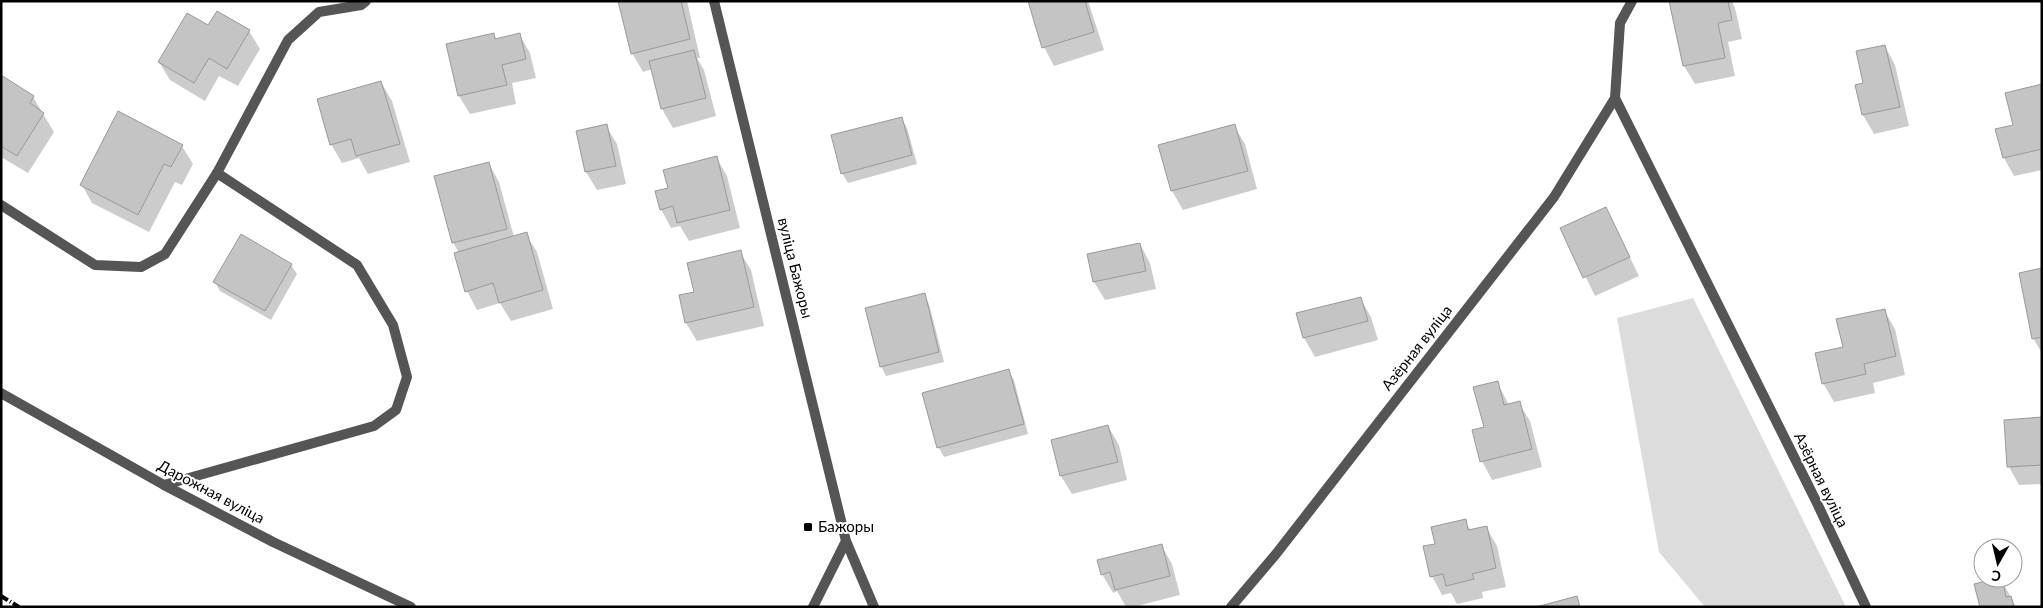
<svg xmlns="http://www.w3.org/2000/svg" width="2043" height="608" font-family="Lato,sans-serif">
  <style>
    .green { fill: #dcdcdc }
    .shadow { fill: #0003 }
    .building { fill: #c4c4c4; stroke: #999 }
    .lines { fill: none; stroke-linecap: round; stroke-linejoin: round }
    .lane { stroke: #555; stroke-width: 10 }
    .street { stroke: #555; stroke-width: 10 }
    .rail { stroke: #000; stroke-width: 4; stroke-dasharray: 8 2.5 1 2.5; stroke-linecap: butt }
    .poi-dot { fill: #000; stroke: #fff; stroke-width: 2 }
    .labels { text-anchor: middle; stroke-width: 4; stroke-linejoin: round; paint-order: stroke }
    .street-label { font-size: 15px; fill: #000; stroke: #fff }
    .poi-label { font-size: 15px; fill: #000; stroke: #fff; text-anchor: start }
  </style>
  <rect width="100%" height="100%" fill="#fff"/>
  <!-- green -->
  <path class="green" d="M 1693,298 L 1846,607 L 1705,607 L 1659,552 L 1617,318 Z"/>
  <!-- shadow -->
  <path class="shadow" d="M 619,1 L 687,1 L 700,58 L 697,58 L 704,70 L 716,116 L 673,128 L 662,109 L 652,69 L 643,72 L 632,53 Z
    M 1029,1 L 1088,1 L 1104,50 L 1054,66 L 1044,47 Z
    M 1671,1 L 1732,1 L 1735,8 L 1742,39 L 1728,42 L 1735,76 L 1695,84 L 1684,66 Z
    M 208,27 L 249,31 L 260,49 L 238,86 L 219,76 L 205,101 L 170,80 L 159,62 Z
    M 519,34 L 530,53 L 536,78 L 512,83 L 516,104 L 470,114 L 459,96 L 494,35 L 497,40 Z
    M 1885,46 L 1895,65 L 1909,126 L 1874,134 L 1863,115 L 1856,86 L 1865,84 Z
    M 1,77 L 33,97 L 54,132 L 28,173 L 1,157 Z
    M 381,82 L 392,101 L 410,162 L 368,174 L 359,158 L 342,163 L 331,144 Z
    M 2042,85 L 2042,170 L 2014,176 L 2004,158 L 2014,126 Z
    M 901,118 L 907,128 L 917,164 L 848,183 L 842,173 Z
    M 606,126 L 617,144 L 626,184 L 597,190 L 586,172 L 578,132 Z
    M 1234,126 L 1245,144 L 1257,189 L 1183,210 L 1172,191 L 1160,146 Z
    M 182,146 L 193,164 L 182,185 L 175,182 L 149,232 L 92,203 L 82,185 Z
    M 716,157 L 727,176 L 740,228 L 689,241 L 680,226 L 671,228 L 661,209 Z
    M 489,164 L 499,182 L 514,237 L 526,234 L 537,252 L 553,309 L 511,321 L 500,303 L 477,310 L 467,291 L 459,253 L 453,242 Z
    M 1606,209 L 1639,276 L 1595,296 L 1562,228 Z
    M 1140,244 L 1150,263 L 1156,289 L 1105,300 L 1094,282 L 1089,255 Z
    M 740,252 L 751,270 L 764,326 L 697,341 L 686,323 L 695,292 Z
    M 291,265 L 297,274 L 271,320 L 220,291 L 215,282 Z
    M 2042,270 L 2042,353 L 2033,338 Z
    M 924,295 L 929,304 L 944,362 L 886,376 L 881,366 Z
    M 1360,298 L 1371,317 L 1378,340 L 1315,357 L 1304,338 L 1298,314 Z
    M 1884,310 L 1895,329 L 1905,375 L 1873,383 L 1875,393 L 1834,402 L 1823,383 L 1844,348 Z
    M 1008,370 L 1014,380 L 1028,434 L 944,457 L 939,448 L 924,394 Z
    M 1497,382 L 1509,405 L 1519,403 L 1530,421 L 1542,467 L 1492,480 L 1482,461 L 1485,428 Z
    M 2042,418 L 2042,484 L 2019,485 L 2009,467 Z
    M 1108,426 L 1119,445 L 1127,480 L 1072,494 L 1061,476 L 1052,441 Z
    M 1465,521 L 1471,531 L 1486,527 L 1497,546 L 1506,587 L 1482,592 L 1483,598 L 1457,604 L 1451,593 L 1442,595 L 1432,576 L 1436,545 Z
    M 1161,545 L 1172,564 L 1180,595 L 1133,607 L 1126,607 L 1117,591 L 1113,593 L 1102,574 Z
    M 2001,579 L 2016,607 L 1981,607 Z"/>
  <!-- building -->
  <path class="building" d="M 618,1 L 681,1 L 690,39 L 631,54 Z
    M 1028,1 L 1085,1 L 1094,32 L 1042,48 Z
    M 1669,1 L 1728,1 L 1732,20 L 1718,23 L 1725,58 L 1683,66 Z
    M 217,11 L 250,30 L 227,69 L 209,58 L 194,83 L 158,62 L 187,13 L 208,25 Z
    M 494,33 L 495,39 L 520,33 L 526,59 L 502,65 L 507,85 L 458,96 L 446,44 Z
    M 1885,45 L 1900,107 L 1862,115 L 1855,85 L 1863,83 L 1856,51 Z
    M 694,50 L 706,98 L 661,109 L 649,61 Z
    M 1,75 L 34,96 L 30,103 L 44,113 L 17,156 L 1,146 Z
    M 381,81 L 400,144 L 356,156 L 351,139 L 330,145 L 317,99 Z
    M 2042,84 L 2042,149 L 2003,158 L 1995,129 L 2013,125 L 2005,93 Z
    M 118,111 L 183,145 L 171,167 L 164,164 L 138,215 L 80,185 Z
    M 902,117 L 912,155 L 841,174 L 831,135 Z
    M 607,124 L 616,166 L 585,172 L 576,131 Z
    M 1235,124 L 1248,171 L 1171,191 L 1158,145 Z
    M 717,156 L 730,210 L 677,223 L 673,206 L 660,210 L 655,191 L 668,188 L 663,170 Z
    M 489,162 L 507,229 L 452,243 L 434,176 Z
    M 1606,207 L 1630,257 L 1583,278 L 1560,228 Z
    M 527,232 L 543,290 L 499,303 L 493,283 L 465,292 L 454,253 Z
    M 241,234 L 292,264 L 265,311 L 213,282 Z
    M 1140,243 L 1146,271 L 1093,282 L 1087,254 Z
    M 741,250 L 754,307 L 685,323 L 679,295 L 694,292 L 687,263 Z
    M 2042,268 L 2042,337 L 2032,339 L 2019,273 Z
    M 925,293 L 939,352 L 880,367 L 865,308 Z
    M 1361,297 L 1368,321 L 1303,338 L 1296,313 Z
    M 1885,309 L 1896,356 L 1864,364 L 1866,374 L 1822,384 L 1815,353 L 1843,347 L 1836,319 Z
    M 1009,369 L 1024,424 L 937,448 L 922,393 Z
    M 1498,381 L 1504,405 L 1520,401 L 1532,449 L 1480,462 L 1472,430 L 1484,427 L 1473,387 Z
    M 2042,417 L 2042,465 L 2007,467 L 2004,420 Z
    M 1108,425 L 1118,462 L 1060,476 L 1051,440 Z
    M 1466,519 L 1468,530 L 1487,526 L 1496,568 L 1472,574 L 1474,579 L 1446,586 L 1443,574 L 1430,577 L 1423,546 L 1435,544 L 1431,527 Z
    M 1162,544 L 1170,576 L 1115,590 L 1110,572 L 1101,575 L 1097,560 Z
    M 1998,578 L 2002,578 L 2006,597 L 2011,596 L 2014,607 L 1980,607 L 1974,584 Z
    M 1577,596 L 1580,607 L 1536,607 Z"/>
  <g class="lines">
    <!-- lane -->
    <path class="lane" d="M 164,485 L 374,426 L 396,410 L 407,377 L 393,325 L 357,265 L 217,173"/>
    <!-- street -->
    <path class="street" d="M 714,1 L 846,541 L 874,607
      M 1615,98 L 1816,501 L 1866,607
      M 1,205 L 95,265 L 141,267 L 165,254 L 217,173 L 288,40 L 319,12 L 361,5 L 366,1
      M 1,393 L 164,485 L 273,542 L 411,607
      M 813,607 L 846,541
      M 1231,607 L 1276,554 L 1554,197 L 1615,98 L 1620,23 L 1632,1"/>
    <!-- rail -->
    <path class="rail" d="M 1,596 L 19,607"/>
  </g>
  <!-- markers -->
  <rect class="poi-dot" x="803" y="522" width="10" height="10" rx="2.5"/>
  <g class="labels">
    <!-- street labels -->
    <g class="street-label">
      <text transform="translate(795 268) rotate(76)" y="5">вуліца Бажоры</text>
      <text transform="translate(1417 348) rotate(-52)" y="5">Азёрная вуліца</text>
      <text transform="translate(1821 480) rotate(64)" y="5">Азёрная вуліца</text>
      <text transform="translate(211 492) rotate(28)" y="5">Дарожная вуліца</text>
    </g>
    <!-- poi labels -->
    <g class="poi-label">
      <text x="818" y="532">Бажоры</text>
    </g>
  </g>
  <!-- border -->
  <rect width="2043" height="608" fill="none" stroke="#000000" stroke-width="5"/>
  <!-- north arrow -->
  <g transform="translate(1998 563) rotate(188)"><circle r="24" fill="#ffffff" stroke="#999999"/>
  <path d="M0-4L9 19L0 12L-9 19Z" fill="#000000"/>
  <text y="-8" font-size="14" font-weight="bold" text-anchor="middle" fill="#000000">С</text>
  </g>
</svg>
